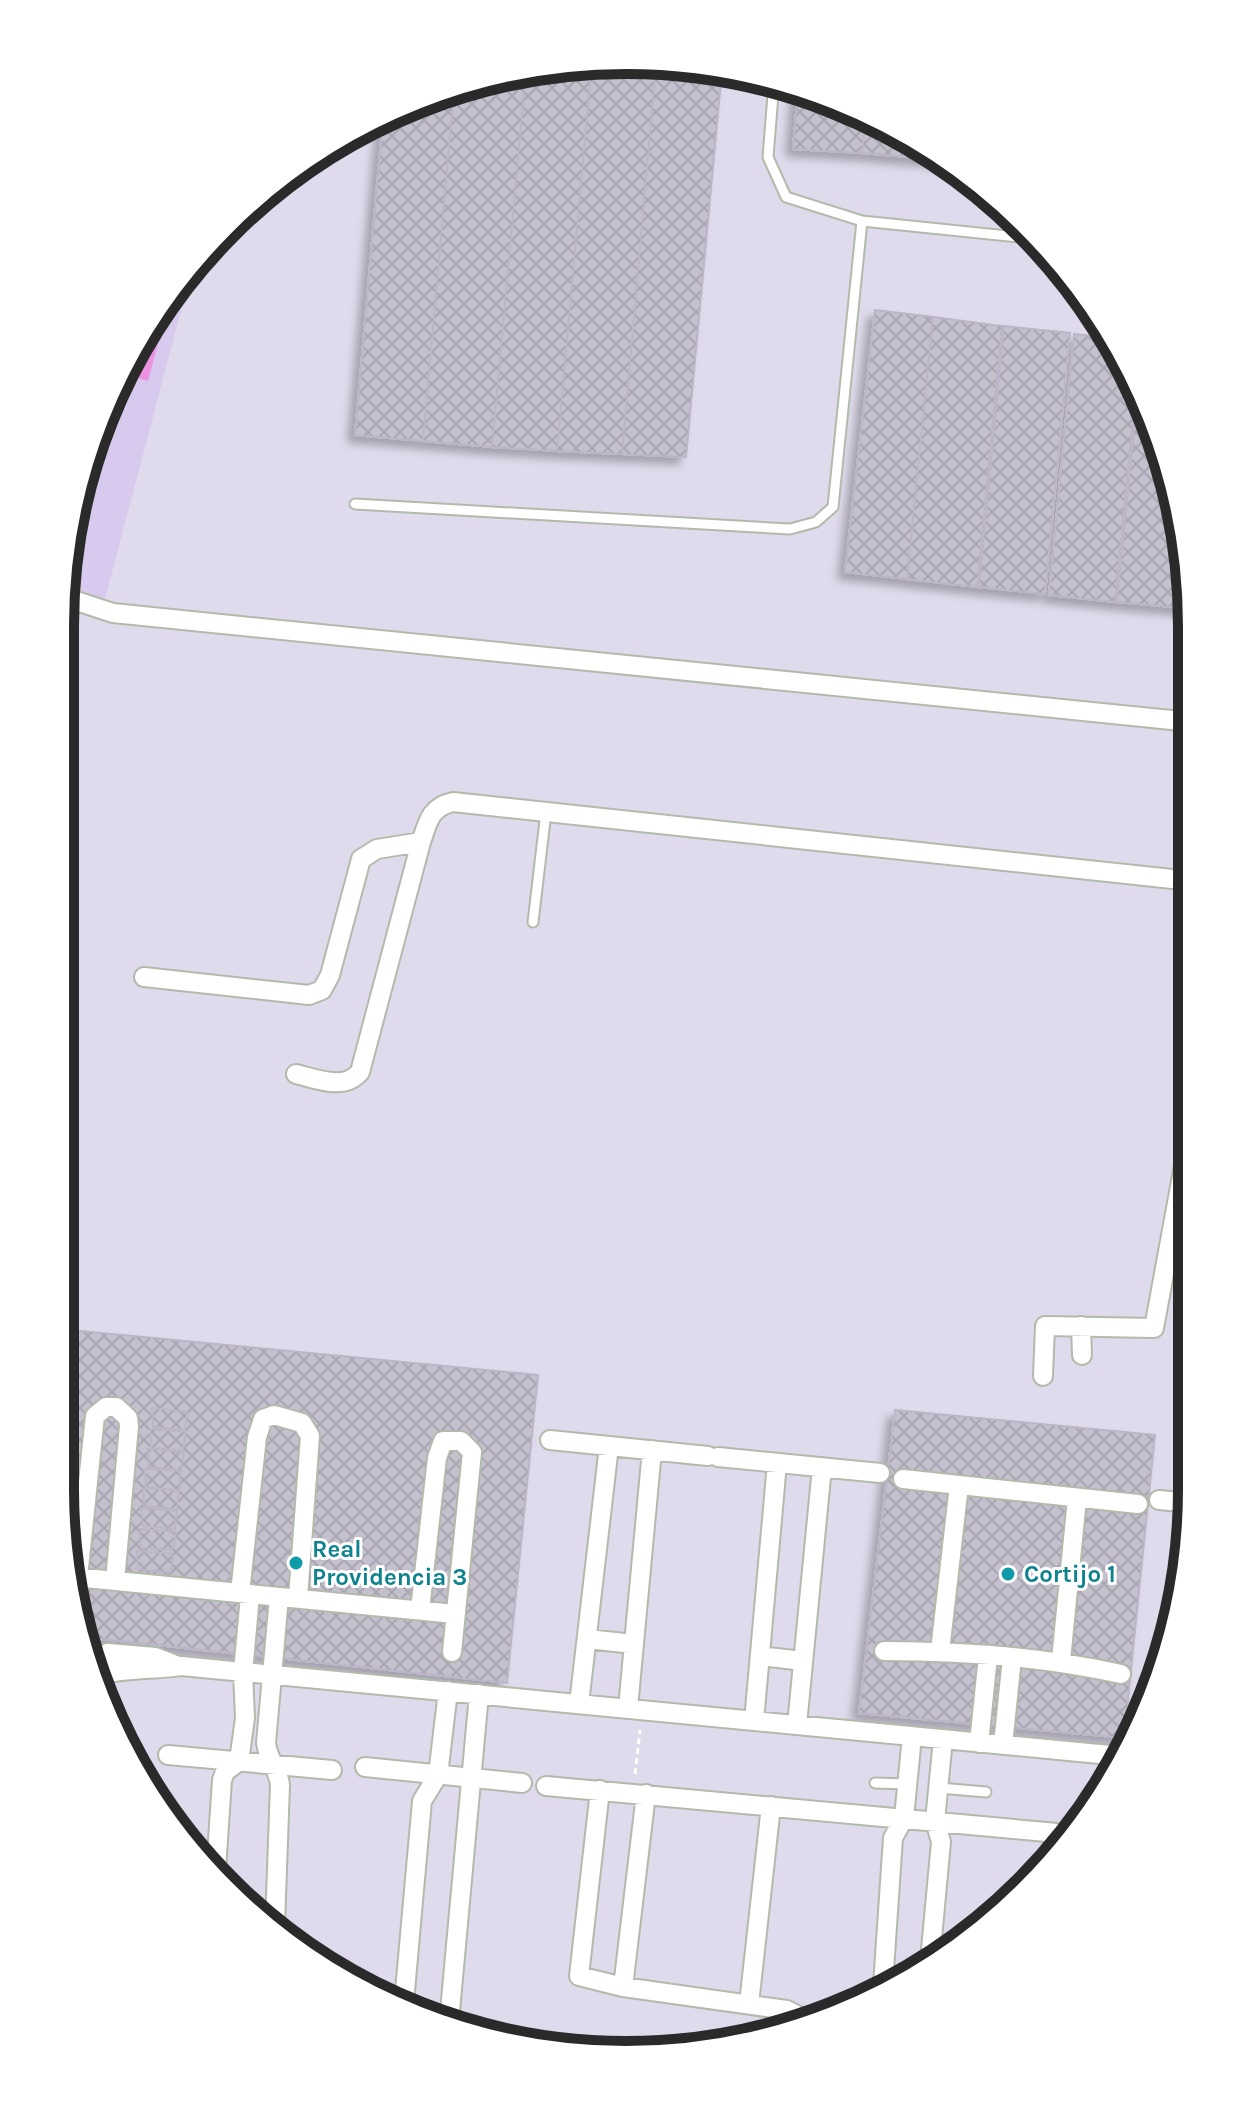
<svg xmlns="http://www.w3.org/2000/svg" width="1252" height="2115" font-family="Karla,sans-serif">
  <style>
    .education { fill: #d7caee }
    .pitch { fill: #eb92e1 }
    .building { fill: url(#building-cross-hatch); stroke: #bbb5c7; stroke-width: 2; filter: url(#shadow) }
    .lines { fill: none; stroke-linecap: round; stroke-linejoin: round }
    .service-casing { stroke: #b3baab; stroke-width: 13 }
    .minor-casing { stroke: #b3baab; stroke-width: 22 }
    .path { stroke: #fff; stroke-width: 3; stroke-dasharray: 6 4; stroke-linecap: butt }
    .service { stroke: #fff; stroke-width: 9 }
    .minor { stroke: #fff; stroke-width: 18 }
    .culture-dot { fill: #0f9aa8; stroke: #fff; stroke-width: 3 }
    .labels { text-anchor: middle; stroke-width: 6; stroke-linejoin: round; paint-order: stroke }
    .culture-label { font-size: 24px; font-weight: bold; fill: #0d838f; stroke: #fff; text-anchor: start }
    .rim { fill: none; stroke: #2a2a2a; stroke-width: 10 }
  </style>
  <defs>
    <pattern id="building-cross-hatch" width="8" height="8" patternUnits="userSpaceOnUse" patternTransform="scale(2)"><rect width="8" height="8" fill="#c4c0ce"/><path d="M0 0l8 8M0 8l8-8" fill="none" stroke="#a9a5b1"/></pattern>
    <filter id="shadow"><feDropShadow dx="-7" dy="7" stdDeviation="4" flood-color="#0004"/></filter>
  </defs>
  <rect width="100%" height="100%" fill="#e0dbec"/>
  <!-- education -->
  <path class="education" d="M 193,265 L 105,599 L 62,585 L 90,445 L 155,312 Z"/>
  <!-- pitch -->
  <path class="pitch" d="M 172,291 L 148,381 L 125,374 L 155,312 Z"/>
  <!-- building -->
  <path class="building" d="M 548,68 L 591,72 L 557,451 L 492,447 L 526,70 Z
    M 526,70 L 492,447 L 423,441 L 454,90 Z
    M 591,72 L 655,76 L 622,454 L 557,451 Z
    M 655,76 L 721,81 L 686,457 L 622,454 Z
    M 454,90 L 423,441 L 355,435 L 383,117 L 409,103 Z
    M 798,90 L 842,103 L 866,115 L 862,153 L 793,149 Z
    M 866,115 L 932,151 L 931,159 L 862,153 Z
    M 932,151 L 940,155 L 947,161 L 931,159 Z
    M 875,310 L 933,317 L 907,579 L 845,572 Z
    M 933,317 L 1002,326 L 977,587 L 907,579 Z
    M 1004,326 L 1070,333 L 1045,594 L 979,587 Z
    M 1074,334 L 1112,338 L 1136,387 L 1115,602 L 1049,595 Z
    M 1138,390 L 1162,445 L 1187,570 L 1184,608 L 1117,602 Z
    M 1188,577 L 1191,589 L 1191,609 L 1185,608 Z
    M 60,1329 L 538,1375 L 507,1683 L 84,1637 L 60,1489 Z
    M 60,1399 L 74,1400 L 70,1418 L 60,1418 Z
    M 152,1408 L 187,1412 L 185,1430 L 153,1427 Z
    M 895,1410 L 1155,1435 L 1124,1738 L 859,1713 Z
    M 60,1419 L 71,1420 L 68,1438 L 60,1438 Z
    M 150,1429 L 186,1432 L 183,1450 L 151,1448 Z
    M 60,1439 L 69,1440 L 66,1458 L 60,1458 Z
    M 148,1449 L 184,1452 L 181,1470 L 149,1467 Z
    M 60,1459 L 68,1460 L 63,1478 L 60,1478 Z
    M 145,1469 L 181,1471 L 179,1490 L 146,1487 Z
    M 143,1488 L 179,1491 L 177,1509 L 144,1506 Z
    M 141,1508 L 177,1511 L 175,1529 L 143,1526 Z
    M 140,1529 L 176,1532 L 173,1550 L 141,1548 Z
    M 137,1551 L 173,1554 L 171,1572 L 138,1570 Z"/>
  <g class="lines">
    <defs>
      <path id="service" d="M 774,82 L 768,157 L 786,197 L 862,221 L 1037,239
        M 355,504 L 790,529 L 816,522 L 833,507 L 862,221
        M 533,922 L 546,812
        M 875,1783 L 908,1784
        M 939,1788 L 986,1792"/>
      <path id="minor" d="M 61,596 L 113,613 L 1191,722
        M 144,977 L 309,995 L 322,990 L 330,975 L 361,859 L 377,849 L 421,842
        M 296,1074 C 317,1079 344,1091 360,1072 L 421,842 C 428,822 430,807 453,802 L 1191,881
        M 1081,1326 L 1082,1355
        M 1043,1376 L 1045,1326 L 1154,1328 L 1191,1127
        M 550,1440 L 708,1456
        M 718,1457 L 880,1473
        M 903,1479 L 1138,1504
        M 1159,1500 L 1191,1503
        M 75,1577 L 455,1614
        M 78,1577 L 95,1416 L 106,1407 L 116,1407 L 128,1418 L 129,1426 L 115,1581
        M 240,1593 L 257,1437 L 263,1419 L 274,1415 L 302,1423 L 310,1436 L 298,1598
        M 420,1610 L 437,1458 L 443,1441 L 461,1441 L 472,1452 L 452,1652
        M 587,1639 L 634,1644
        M 884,1651 C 964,1651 1044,1657 1121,1674
        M 940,1651 L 959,1485
        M 760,1656 L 803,1661
        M 1061,1660 L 1077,1499
        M 96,1677 C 117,1668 156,1670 181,1666 L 1120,1756
        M 96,1680 L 108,1653 L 155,1657 L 178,1666
        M 579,1704 L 609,1446
        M 628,1708 L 652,1450
        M 754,1721 L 777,1463
        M 797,1725 L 822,1467
        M 979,1743 L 988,1656
        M 1003,1745 L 1012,1658
        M 168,1755 L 332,1770
        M 365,1767 L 522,1783
        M 546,1786 L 1068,1834
        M 600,1790 L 579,1976 L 623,1987 L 787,2010 L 812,2023
        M 216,1870 L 222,1780 L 225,1772 L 239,1761 L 245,1718 L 243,1672 L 250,1596
        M 275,1925 L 280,1785 C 278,1769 268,1759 266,1743 L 279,1597
        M 930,1960 L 941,1842 L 935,1821 L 943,1739
        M 883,1985 L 893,1838 L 904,1818 L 912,1736
        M 623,1987 L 646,1794
        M 404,2002 L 422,1801 L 438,1775 L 448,1691
        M 749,2004 L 771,1806
        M 449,2022 L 479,1694"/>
    </defs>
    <!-- service casing -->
    <use href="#service" class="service-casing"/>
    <!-- minor casing -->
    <use href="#minor" class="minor-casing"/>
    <!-- path -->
    <path class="path" d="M 635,1774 L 640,1730"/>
    <!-- service -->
    <use href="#service" class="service"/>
    <!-- minor -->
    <use href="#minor" class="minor"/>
  </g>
  <!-- markers -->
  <g class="culture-dot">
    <circle cx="296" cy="1563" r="8"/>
    <circle cx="1008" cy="1574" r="8"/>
  </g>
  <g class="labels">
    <!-- culture labels -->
    <g class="culture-label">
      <text x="312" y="1557">Real<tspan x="312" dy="28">Providencia 3</tspan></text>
      <text x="1024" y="1582">Cortijo 1</text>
    </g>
  </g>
  <!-- crop -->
  <path d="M0 0H1252V2115H0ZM626 74H626A552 552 0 0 1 1178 626V1489A552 552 0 0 1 626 2041H626A552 552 0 0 1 74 1489V626A552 552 0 0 1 626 74Z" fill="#fff" fill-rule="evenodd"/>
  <path class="rim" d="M626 74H626A552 552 0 0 1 1178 626V1489A552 552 0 0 1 626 2041H626A552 552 0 0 1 74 1489V626A552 552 0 0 1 626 74Z"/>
</svg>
